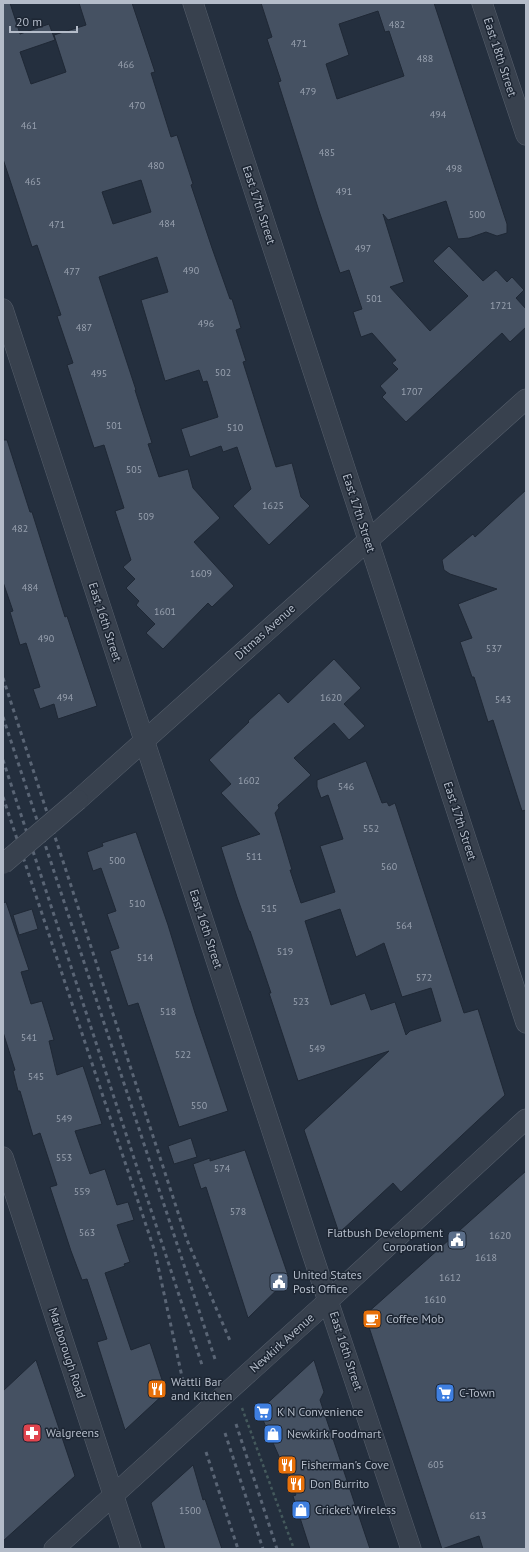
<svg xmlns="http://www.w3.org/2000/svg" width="529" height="1552" font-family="'PT Sans',sans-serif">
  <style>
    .building { fill: #455162; stroke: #1f2835; fill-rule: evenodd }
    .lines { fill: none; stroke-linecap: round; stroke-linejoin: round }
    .minor-casing { stroke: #565f6c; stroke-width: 21 }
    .path { stroke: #44595c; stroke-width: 2.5; stroke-dasharray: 3 3; stroke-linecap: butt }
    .minor { stroke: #38414e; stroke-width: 20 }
    .rail { stroke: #5a6575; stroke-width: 3; stroke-dasharray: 4 4; stroke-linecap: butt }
    .minor-bridge-casing { stroke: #565f6c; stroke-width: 21; stroke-linecap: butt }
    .minor-bridge { stroke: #38414e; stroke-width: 20 }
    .labels { text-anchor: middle; stroke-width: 3; stroke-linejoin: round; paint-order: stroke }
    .number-label { font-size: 10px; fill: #98a1af }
    .street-label { font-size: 12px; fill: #b4bcc9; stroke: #1d2633 }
    .poi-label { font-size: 12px; fill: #b4bcc9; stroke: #1d2633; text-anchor: start }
  </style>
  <rect width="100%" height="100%" fill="#242f3e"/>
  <!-- building -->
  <path class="building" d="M 3,3 L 10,3 L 20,34 L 49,24 L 55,40 L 20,52 L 31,84 L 66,72 L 54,35 L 86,25 L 79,3 L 132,3 L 155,72 L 151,73 L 171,137 L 177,135 L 193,184 L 191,185 L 212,248 L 230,299 L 232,299 L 241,328 L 236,330 L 246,361 L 243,362 L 276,467 L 292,463 L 301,497 L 310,506 L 269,545 L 233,506 L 251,489 L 237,447 L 223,452 L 221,446 L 190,457 L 181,429 L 218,417 L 207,381 L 203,382 L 199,370 L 165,381 L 141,300 L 168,292 L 157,257 L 99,277 L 136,390 L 135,390 L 152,443 L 148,444 L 159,477 L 188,469 L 193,488 L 220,518 L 194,542 L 234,586 L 212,607 L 208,603 L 163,649 L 146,633 L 155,624 L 136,605 L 139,601 L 126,588 L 135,579 L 123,567 L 131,560 L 115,511 L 124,508 L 104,445 L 94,448 L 67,365 L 73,363 L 57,316 L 61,315 L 37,245 L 32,247 L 3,159 ZM 141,180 L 151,212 L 113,224 L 102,192 Z
    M 261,3 L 434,3 L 507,224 L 507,233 L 497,236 L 486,232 L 469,238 L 458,239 L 446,201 L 388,220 L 383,214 L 404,282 L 390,287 L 430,331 L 468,296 L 433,261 L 449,246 L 483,281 L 496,270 L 507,282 L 512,277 L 524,290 L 516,298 L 526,309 L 526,327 L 510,342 L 502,333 L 406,422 L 382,397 L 386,393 L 380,386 L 398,369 L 392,363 L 396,360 L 372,333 L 361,337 L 353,312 L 362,309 L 349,270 L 340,273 L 319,211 L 278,82 L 281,81 L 267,39 L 272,37 ZM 378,11 L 385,32 L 389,31 L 404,76 L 337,99 L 326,64 L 349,55 L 339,24 Z
    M 3,440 L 7,440 L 30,512 L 32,512 L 65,617 L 67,616 L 97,706 L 58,719 L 54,704 L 40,709 L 33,689 L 40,687 L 26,643 L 20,645 L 10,612 L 13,611 L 3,582 Z
    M 526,490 L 526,810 L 522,811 L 493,720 L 488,722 L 474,677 L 472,677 L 460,642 L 472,638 L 458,604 L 497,589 L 450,574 L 444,570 L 442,560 L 473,534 L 475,537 Z
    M 334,659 L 361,688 L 344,704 L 365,726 L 349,740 L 334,723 L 294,758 L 311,775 L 278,805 L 279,808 L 275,813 L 292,870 L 290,870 L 301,903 L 335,892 L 320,846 L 343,839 L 328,795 L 321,798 L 317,787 L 317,780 L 366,761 L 382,803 L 387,802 L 389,806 L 395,803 L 464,1013 L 478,1009 L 505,1095 L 401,1192 L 393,1183 L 339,1233 L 304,1130 L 389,1051 L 298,1081 L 269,993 L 271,993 L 250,931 L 249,931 L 237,897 L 221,847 L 260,834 L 221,793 L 231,784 L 209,760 L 249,722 L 248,721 L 279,693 L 288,703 ZM 340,909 L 356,957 L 384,943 L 402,997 L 431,988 L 441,1021 L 410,1031 L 406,1035 L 395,1002 L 371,1010 L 365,993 L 331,1005 L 305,921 Z
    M 136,832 L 168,925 L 195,1013 L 228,1111 L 179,1127 L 138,1003 L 128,1006 L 110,951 L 119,948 L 107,914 L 116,911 L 101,868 L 93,871 L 87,852 L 103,846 L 102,843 Z
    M 6,902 L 29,970 L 21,972 L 31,1004 L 42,1001 L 54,1040 L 49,1041 L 57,1075 L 83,1066 L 102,1124 L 75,1131 L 90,1174 L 105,1169 L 117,1205 L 128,1202 L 134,1220 L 117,1225 L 130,1262 L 124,1264 L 125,1266 L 105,1273 L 131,1350 L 150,1343 L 166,1392 L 125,1430 L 97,1342 L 107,1339 L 87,1279 L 82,1280 L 71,1251 L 50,1187 L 57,1185 L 40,1133 L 33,1136 L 20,1091 L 18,1091 L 13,1071 L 15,1070 L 3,1032 L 3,903 Z
    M 32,909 L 38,929 L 19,935 L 13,915 Z
    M 191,1138 L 197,1157 L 174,1164 L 168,1146 Z
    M 245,1150 L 289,1278 L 248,1318 L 206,1187 L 201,1189 L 193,1164 L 210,1158 L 210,1161 Z
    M 526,1171 L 526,1549 L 483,1549 L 479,1536 L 442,1549 L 365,1315 Z
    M 36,1360 L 75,1476 L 3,1541 L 3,1391 Z
    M 314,1360 L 324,1392 L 320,1400 L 370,1549 L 310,1549 L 293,1496 L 296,1495 L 259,1411 Z
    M 193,1465 L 203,1500 L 205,1499 L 222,1549 L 165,1549 L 151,1503 Z"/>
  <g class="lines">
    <defs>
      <path id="minor" d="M 193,3 L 526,1023
        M 482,3 L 526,135
        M 3,309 L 311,1250 L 411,1549
        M 78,800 L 526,399
        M 3,1157 L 131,1549
        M 54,1549 L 329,1300 L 526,1119"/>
    </defs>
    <!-- minor casing -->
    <use href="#minor" class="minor-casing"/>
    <!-- path -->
    <path class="path" d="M 242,1408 L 294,1549"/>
    <!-- minor -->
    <use href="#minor" class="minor"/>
    <!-- rail -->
    <path class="rail" d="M 3,678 L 187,1240 L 231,1343
      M 3,717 L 215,1359
      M 3,760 L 203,1368
      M 3,797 L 155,1252 L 184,1386
      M 236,1424 L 277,1549
      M 225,1433 L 263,1549
      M 206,1452 L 238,1549"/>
    <defs>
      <path id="minor-bridge" d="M 3,864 L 78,800"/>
    </defs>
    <!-- minor-bridge casing -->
    <use href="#minor-bridge" class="minor-bridge-casing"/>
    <!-- minor-bridge -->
    <use href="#minor-bridge" class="minor-bridge"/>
  </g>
  <!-- icons -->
  <defs>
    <symbol id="civic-square" viewBox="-11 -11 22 22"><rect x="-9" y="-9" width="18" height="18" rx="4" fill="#5c6f8a" stroke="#1d2633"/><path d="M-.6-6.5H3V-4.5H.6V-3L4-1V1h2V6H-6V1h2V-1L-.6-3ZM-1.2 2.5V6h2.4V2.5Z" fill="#fff"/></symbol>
    <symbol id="cafe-square" viewBox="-11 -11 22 22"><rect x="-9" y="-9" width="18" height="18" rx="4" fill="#e8710a" stroke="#1d2633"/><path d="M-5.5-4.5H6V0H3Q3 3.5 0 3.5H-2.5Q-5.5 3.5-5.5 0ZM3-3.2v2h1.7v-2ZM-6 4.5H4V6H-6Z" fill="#fff"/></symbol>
    <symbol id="restaurant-square" viewBox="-11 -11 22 22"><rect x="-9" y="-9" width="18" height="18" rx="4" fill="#e8710a" stroke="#1d2633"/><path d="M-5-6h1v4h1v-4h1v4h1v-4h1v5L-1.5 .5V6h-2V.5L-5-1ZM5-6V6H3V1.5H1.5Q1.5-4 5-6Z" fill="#fff"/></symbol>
    <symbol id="supermarket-square" viewBox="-11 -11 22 22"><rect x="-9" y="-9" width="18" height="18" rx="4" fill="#3f7fe0" stroke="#1d2633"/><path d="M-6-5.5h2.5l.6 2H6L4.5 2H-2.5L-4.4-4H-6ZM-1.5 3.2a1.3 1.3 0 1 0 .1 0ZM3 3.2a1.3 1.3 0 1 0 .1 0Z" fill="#fff"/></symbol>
    <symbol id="pharmacy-square" viewBox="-11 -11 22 22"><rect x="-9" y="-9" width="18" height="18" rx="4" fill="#e0444e" stroke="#1d2633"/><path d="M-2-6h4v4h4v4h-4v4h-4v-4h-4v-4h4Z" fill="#fff"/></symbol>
    <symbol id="shop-square" viewBox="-11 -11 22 22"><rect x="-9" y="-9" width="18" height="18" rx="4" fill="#3f7fe0" stroke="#1d2633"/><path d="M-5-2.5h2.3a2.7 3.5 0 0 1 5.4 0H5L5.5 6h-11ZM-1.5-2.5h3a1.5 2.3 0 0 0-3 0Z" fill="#fff"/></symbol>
  </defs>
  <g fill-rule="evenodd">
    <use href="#civic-square" x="446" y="1229" width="22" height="22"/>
    <use href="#civic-square" x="268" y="1271" width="22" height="22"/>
    <use href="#cafe-square" x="361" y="1308" width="22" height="22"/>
    <use href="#restaurant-square" x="146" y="1378" width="22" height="22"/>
    <use href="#supermarket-square" x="434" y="1382" width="22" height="22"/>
    <use href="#supermarket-square" x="252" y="1401" width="22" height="22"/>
    <use href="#pharmacy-square" x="21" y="1422" width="22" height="22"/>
    <use href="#shop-square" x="262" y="1423" width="22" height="22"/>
    <use href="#restaurant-square" x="276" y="1454" width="22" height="22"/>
    <use href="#restaurant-square" x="285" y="1473" width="22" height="22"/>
    <use href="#shop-square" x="290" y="1499" width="22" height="22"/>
  </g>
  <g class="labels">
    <!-- number labels -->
    <g class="number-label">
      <text x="397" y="28">482</text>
      <text x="299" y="47">471</text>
      <text x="425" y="62">488</text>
      <text x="126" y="68">466</text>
      <text x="308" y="95">479</text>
      <text x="137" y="109">470</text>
      <text x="438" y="118">494</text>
      <text x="29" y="129">461</text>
      <text x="327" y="156">485</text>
      <text x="156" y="169">480</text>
      <text x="454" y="172">498</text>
      <text x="33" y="185">465</text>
      <text x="344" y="195">491</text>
      <text x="477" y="218">500</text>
      <text x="167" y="227">484</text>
      <text x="57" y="228">471</text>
      <text x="363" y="252">497</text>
      <text x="191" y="274">490</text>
      <text x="72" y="275">477</text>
      <text x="374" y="302">501</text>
      <text x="501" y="309">1721</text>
      <text x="206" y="327">496</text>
      <text x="84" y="331">487</text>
      <text x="223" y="376">502</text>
      <text x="99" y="377">495</text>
      <text x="412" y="395">1707</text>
      <text x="114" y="429">501</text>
      <text x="235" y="431">510</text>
      <text x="134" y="473">505</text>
      <text x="273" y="509">1625</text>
      <text x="146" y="520">509</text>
      <text x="20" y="532">482</text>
      <text x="201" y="577">1609</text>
      <text x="30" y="591">484</text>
      <text x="165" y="615">1601</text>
      <text x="46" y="642">490</text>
      <text x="494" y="652">537</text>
      <text x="65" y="701">494</text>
      <text x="331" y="701">1620</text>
      <text x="503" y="703">543</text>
      <text x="249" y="784">1602</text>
      <text x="346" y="790">546</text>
      <text x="371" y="832">552</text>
      <text x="254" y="860">511</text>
      <text x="117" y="864">500</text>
      <text x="389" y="870">560</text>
      <text x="137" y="907">510</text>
      <text x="269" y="912">515</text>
      <text x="404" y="929">564</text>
      <text x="285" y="955">519</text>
      <text x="145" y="961">514</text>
      <text x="424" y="981">572</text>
      <text x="301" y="1005">523</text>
      <text x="168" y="1015">518</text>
      <text x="29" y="1041">541</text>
      <text x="317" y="1052">549</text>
      <text x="183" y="1058">522</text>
      <text x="36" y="1080">545</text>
      <text x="199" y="1109">550</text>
      <text x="64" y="1122">549</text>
      <text x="64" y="1161">553</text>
      <text x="222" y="1172">574</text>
      <text x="82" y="1195">559</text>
      <text x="238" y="1215">578</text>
      <text x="87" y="1236">563</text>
      <text x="500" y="1239">1620</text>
      <text x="486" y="1261">1618</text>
      <text x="450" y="1281">1612</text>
      <text x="435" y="1303">1610</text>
      <text x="436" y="1468">605</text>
      <text x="190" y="1514">1500</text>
      <text x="478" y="1519">613</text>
    </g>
    <!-- street labels -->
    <g class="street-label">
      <text transform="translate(500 57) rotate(72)" y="4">East 18th Street</text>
      <text transform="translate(259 205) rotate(72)" y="4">East 17th Street</text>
      <text transform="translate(359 513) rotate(72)" y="4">East 17th Street</text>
      <text transform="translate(105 622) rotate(72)" y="4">East 16th Street</text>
      <text transform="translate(265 632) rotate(-42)" y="4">Ditmas Avenue</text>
      <text transform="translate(460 821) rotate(72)" y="4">East 17th Street</text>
      <text transform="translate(206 929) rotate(72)" y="4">East 16th Street</text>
      <text transform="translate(282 1343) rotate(-42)" y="4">Newkirk Avenue</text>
      <text transform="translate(346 1351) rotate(72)" y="4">East 16th Street</text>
      <text transform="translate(67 1353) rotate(72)" y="4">Marlborough Road</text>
    </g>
    <!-- poi labels -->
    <g class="poi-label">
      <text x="443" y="1237" text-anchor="end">Flatbush Development<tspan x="443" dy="14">Corporation</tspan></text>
      <text x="293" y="1279">United States<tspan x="293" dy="14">Post Office</tspan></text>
      <text x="386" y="1323">Coffee Mob</text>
      <text x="171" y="1386">Wattli Bar<tspan x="171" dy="14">and Kitchen</tspan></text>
      <text x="459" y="1397">C-Town</text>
      <text x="277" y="1416">K N Convenience</text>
      <text x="46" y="1437">Walgreens</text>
      <text x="287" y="1438">Newkirk Foodmart</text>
      <text x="301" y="1469">Fisherman's Cove</text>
      <text x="310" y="1488">Don Burrito</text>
      <text x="315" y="1514">Cricket Wireless</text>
    </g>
  </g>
  <!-- border -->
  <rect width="529" height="1552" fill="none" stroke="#b4bcc9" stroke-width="8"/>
  <!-- scale -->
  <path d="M10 26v6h67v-6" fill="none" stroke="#b4bcc9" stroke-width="2"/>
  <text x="16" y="26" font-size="12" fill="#b4bcc9" stroke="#1d2633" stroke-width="3" paint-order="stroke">20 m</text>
</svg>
